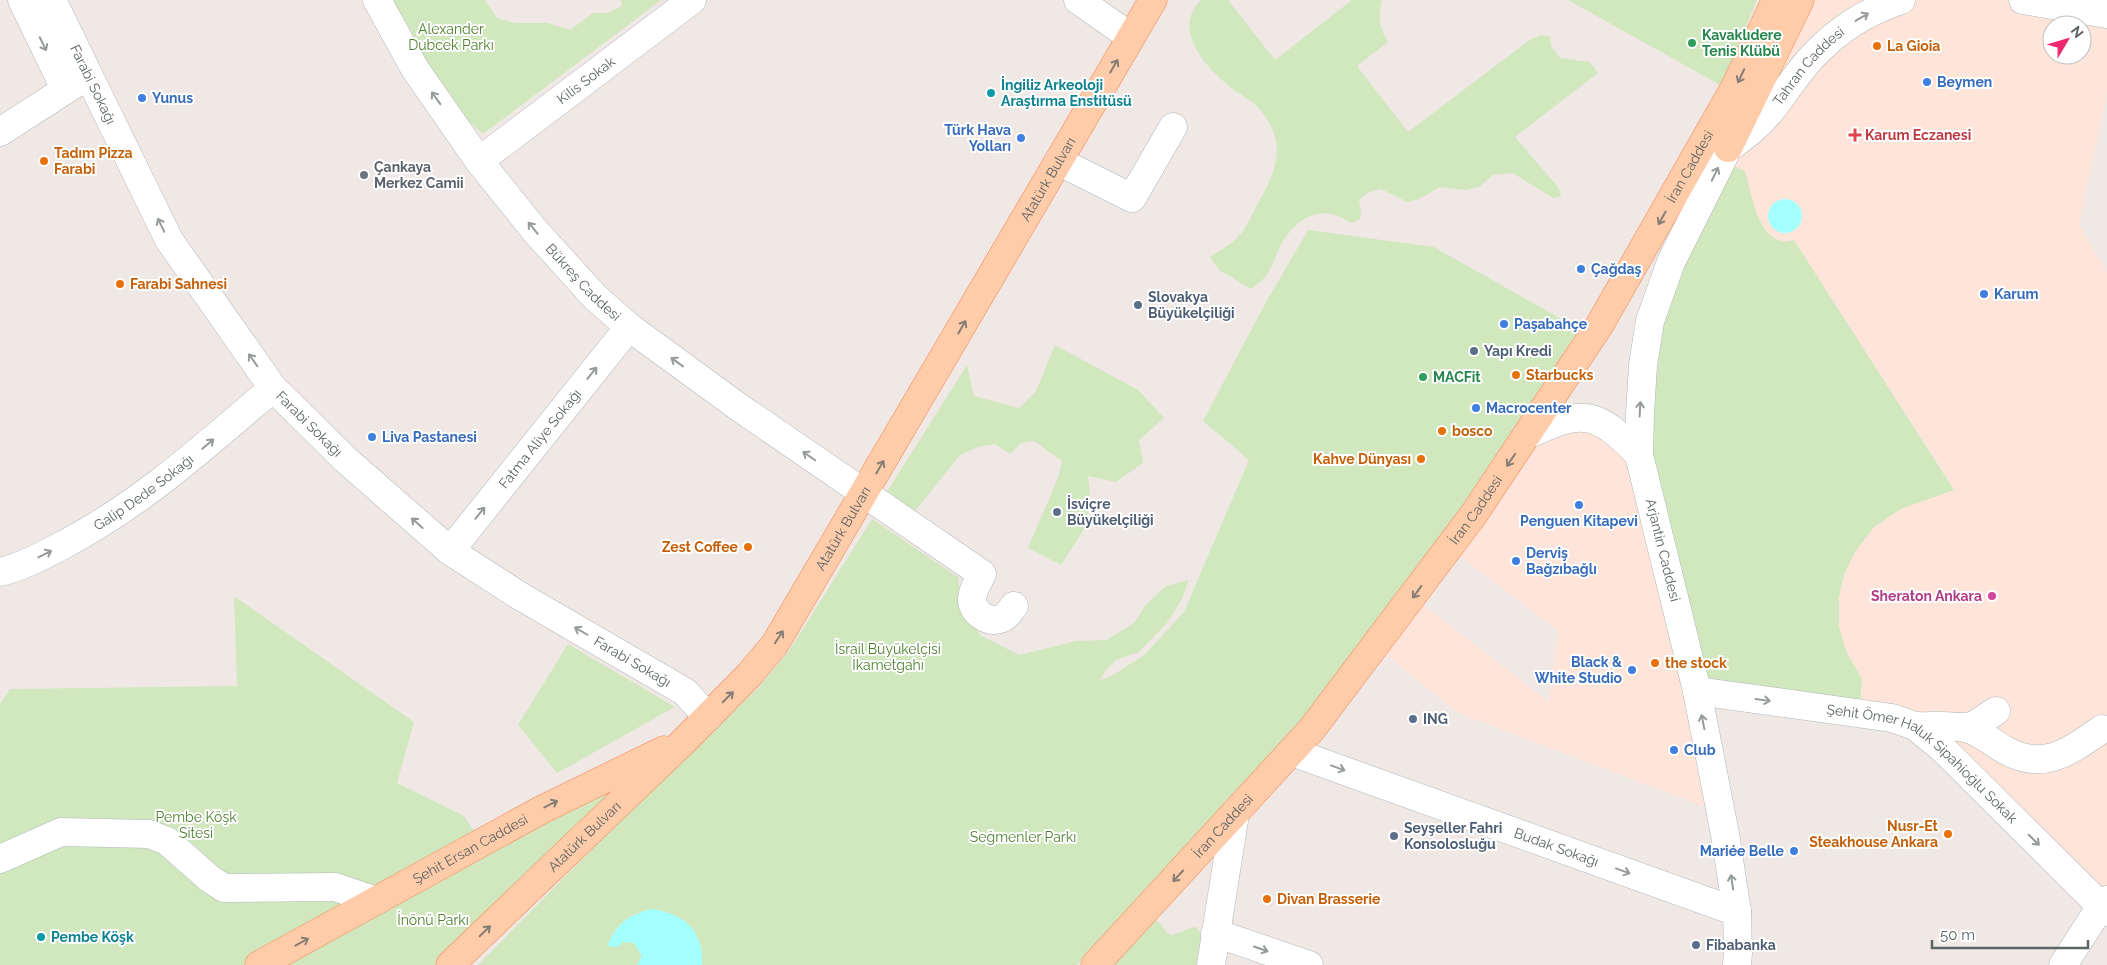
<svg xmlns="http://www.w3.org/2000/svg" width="2107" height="965" font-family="Raleway,sans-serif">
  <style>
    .commercial { fill: #ffe5d9; fill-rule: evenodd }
    .green { fill: #d1e8bf }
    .water { fill: #a4ffff }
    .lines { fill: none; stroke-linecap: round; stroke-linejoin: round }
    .minor-casing { stroke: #b1b8b9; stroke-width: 29 }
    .major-casing { stroke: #f78355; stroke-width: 29 }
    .minor { stroke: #fff; stroke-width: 28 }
    .major { stroke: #ffcca9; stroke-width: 28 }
    .oneway { stroke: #959a9b }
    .oneway2 { stroke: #857e76 }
    .leisure-dot { fill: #2e9e5b; stroke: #fff; stroke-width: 2 }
    .food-dot { fill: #e8710a; stroke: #fff; stroke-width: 2 }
    .shop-dot { fill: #3f7fe0; stroke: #fff; stroke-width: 2 }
    .culture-dot { fill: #0f9aa8; stroke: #fff; stroke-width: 2 }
    .health-dot { fill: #e0444e; stroke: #fff; stroke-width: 2 }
    .worship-dot { fill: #6b7280; stroke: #fff; stroke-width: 2 }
    .service-dot { fill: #5c6f8a; stroke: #fff; stroke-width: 2 }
    .hotel-dot { fill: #d1479c; stroke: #fff; stroke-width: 2 }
    .labels { text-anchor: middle; stroke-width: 4; stroke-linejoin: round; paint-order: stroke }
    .park-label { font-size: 14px; fill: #4f8030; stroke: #fff }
    .leisure-label { font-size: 14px; font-weight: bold; fill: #27864d; stroke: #fff; text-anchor: start }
    .food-label { font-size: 14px; font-weight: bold; fill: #c56008; stroke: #fff; text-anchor: start }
    .street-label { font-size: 14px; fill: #5c6465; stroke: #fff }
    .shop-label { font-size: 14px; font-weight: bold; fill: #366cbe; stroke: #fff; text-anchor: start }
    .culture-label { font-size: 14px; font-weight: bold; fill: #0d838f; stroke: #fff; text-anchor: start }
    .health-label { font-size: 14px; font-weight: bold; fill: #be3a42; stroke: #fff; text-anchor: start }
    .worship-label { font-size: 14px; font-weight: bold; fill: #5b616d; stroke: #fff; text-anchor: start }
    .service-label { font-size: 14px; font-weight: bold; fill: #4e5e75; stroke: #fff; text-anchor: start }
    .hotel-label { font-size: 14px; font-weight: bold; fill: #b23c85; stroke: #fff; text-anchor: end }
  </style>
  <rect width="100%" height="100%" fill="#efe8e4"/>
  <!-- commercial -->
  <path class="commercial" d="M 1776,0 L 2107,0 L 2107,93 L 2079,224 L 2107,273 L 2107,900 L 1943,749 L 1859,713 L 1862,679 L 1846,651 L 1839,626 L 1839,597 L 1844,575 L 1855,552 L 1874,527 L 1901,509 L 1954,489 L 1794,240 L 1779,241 L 1768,235 L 1721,161 ZM 2052,25 L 2082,25 L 2082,55 L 2052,55 Z
    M 1555,422 L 1624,439 L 1721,813 L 1458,713 L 1376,647 L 1413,597 L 1549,702 L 1558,631 L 1449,548 Z"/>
  <!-- green -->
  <path class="green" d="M 391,0 L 485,0 L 497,18 L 515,23 L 548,23 L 570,30 L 593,13 L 608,13 L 622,6 L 621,0 L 661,0 L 483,134 L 454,108 Z
    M 1201,0 L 1228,0 L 1275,60 L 1352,0 L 1382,0 C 1378,15 1379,28 1388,42 L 1357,66 L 1408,132 L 1531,39 L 1541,35 L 1550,37 L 1551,46 L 1560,58 L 1590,62 L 1598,73 L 1515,137 L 1558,187 L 1561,194 L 1559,197 L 1553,198 L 1513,173 L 1493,175 L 1479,187 L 1465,190 L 1440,187 L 1419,199 L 1407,202 L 1381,189 L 1367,193 L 1359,200 L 1361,212 L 1360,219 L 1351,223 C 1324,205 1303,213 1285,238 C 1277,249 1274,265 1266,276 C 1262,281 1256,285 1251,289 L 1219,270 L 1210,257 C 1219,251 1230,245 1238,237 C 1247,227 1254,210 1261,198 C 1271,179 1281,159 1275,137 C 1272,125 1263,111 1253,103 C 1245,96 1235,92 1228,85 C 1204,66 1172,28 1201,0 Z
    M 1568,0 L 1757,0 L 1722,86 Z
    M 1721,161 L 1745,171 C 1752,194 1759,251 1794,240 L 1954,490 L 1901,509 L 1874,527 L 1855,552 L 1844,575 L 1839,597 L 1839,626 L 1846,651 L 1862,679 L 1859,713 L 1697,691 L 1639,455 L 1643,365 Z
    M 1308,230 L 1434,247 L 1584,332 L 1516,438 L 1288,743 L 1077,965 L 478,965 L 674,766 L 757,689 L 789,651 L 872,519 L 958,577 L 962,609 L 980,635 L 1019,655 L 1076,641 L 1107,640 L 1134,623 L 1145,606 L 1166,586 L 1189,580 L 1181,601 L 1167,623 L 1139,652 L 1116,660 L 1106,670 L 1100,680 L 1113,675 L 1144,655 L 1184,612 L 1249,460 L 1203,421 L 1266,302 Z
    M 1055,345 L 1138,390 L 1164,418 L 1139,440 L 1143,463 L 1116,482 L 1088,476 L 1090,495 L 1086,526 L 1061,565 L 1028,548 L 1058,478 L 1062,461 L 1034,441 L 1021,443 L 1010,454 L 995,444 L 978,447 L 960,455 L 916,510 L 885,495 L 967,365 L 974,396 L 1019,408 L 1036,391 Z
    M 234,596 L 414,722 L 397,783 L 464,816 L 481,842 L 685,740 L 450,965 L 0,965 L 0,704 L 10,689 L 237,686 Z
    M 568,644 L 675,707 L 557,773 L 518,725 Z
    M 1149,917 C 1163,921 1161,929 1171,935 C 1181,934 1186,928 1196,927 L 1205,939 L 1203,950 L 1196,965 L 1095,965 Z"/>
  <!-- water -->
  <path class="water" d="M1768 216a17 17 0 1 1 34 0a17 17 0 1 1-34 0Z
    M 652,909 C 685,914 704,931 702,965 L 637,965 L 642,956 L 634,943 L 622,942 L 619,947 L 607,946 C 618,922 627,916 652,909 Z"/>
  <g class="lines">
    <defs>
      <g id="minor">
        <path d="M 22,0 L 65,89"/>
        <path id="s1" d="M 52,0 L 169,240 L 273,388 L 346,460 L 450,551 L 520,596 L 685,692 L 708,717"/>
        <path id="s2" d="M 377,0 L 415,69 L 479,161 L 536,232 L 595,297 L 629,327 L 740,408 L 982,574 C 978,582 972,591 972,600 C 973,613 988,623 1000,619 C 1007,617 1010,611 1014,606"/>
        <path d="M 1078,0 L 1131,37"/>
        <path d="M 2023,0 L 2107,14"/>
        <path d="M 0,132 L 87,76"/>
        <path id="s3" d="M 479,161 L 692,0"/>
        <path d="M 1058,161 L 1132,198 L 1173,127"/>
        <path d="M 1528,435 C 1583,408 1597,411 1639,455"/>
        <path id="s4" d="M 450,551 L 629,327"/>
        <path id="s5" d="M 0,572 C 21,567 40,557 59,547 C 139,506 205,446 273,388"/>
        <path id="s6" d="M 1697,691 L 1892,718 L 1915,726 L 1943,749 L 2107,912"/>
        <path d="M 1915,726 C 1932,727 1952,724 1969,729 C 1982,733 1992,743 2005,750 C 2044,772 2070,751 2102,729"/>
        <path d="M 1961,727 L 1973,726 L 1996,711"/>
        <path id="s7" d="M 1292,752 L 1737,912"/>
        <path d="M 0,859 L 61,832 L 149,834 L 167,841 L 210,879 L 224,888 L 335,887 L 376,901"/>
        <path d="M 1215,933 L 1309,965"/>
        <path d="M 1211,965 L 1235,814"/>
        <path id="s8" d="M 1737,965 L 1738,953 L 1737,912 L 1725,834 L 1697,691 L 1639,455 L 1640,414 L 1643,365 L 1650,321 L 1671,262 L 1728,148 C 1743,138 1757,127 1769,113 C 1784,94 1797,73 1814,55 C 1840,28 1866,12 1901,0"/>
        <path d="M 2063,965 L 2101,906 L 2107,900"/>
      </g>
      <g id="major">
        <path d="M 1728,148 L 1800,0"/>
        <path id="s9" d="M 259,965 L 541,810 L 664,750"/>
        <path id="s10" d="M 450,965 L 685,740 L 749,675 L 775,644 L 1153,0"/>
        <path id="s11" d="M 1095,965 L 1312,729 L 1474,514 L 1599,326 L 1735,87 L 1776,0"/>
      </g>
    </defs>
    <!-- minor casing -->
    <use href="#minor" class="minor-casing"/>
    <!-- major casing -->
    <use href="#major" class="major-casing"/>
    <!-- minor -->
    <use href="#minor" class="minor"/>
    <!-- major -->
    <use href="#major" class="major"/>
  </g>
  <!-- one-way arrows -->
  <defs><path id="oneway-shaft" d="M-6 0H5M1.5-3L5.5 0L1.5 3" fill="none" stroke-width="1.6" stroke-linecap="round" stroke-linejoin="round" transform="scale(1.25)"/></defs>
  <g class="oneway">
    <use href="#oneway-shaft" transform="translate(1862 17) rotate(-31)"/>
    <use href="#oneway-shaft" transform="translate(43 44) rotate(64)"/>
    <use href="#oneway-shaft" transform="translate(436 98) rotate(-125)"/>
    <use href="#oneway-shaft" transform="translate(1715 174) rotate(-64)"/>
    <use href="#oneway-shaft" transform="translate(161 225) rotate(-116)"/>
    <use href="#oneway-shaft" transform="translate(533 228) rotate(-129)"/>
    <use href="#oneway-shaft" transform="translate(253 360) rotate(-125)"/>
    <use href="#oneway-shaft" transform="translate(677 362) rotate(-144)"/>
    <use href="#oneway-shaft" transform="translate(592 373) rotate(-51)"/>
    <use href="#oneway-shaft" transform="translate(1640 409) rotate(-87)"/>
    <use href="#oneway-shaft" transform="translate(208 444) rotate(-40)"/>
    <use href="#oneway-shaft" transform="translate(809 456) rotate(-145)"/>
    <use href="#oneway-shaft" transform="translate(480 513) rotate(-51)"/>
    <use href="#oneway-shaft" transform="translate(417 523) rotate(-138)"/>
    <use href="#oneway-shaft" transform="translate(45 554) rotate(-27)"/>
    <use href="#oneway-shaft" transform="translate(581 631) rotate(-150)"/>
    <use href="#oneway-shaft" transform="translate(1763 700) rotate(8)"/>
    <use href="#oneway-shaft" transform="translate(1703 722) rotate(-101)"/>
    <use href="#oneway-shaft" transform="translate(1338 768) rotate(20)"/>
    <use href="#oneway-shaft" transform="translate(2034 840) rotate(45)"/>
    <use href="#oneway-shaft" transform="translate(1623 871) rotate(20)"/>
    <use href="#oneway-shaft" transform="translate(1732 882) rotate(-99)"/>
    <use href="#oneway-shaft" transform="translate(1261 949) rotate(19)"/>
  </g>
  <g class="oneway2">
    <use href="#oneway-shaft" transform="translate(1114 66) rotate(-60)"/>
    <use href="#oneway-shaft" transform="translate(1741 76) rotate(115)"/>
    <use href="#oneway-shaft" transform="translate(1662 218) rotate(119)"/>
    <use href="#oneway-shaft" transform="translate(962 327) rotate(-60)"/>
    <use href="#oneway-shaft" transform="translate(1511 460) rotate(124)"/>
    <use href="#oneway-shaft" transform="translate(880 467) rotate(-60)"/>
    <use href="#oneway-shaft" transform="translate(1417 592) rotate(126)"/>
    <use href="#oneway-shaft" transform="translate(779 637) rotate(-57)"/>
    <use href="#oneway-shaft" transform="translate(728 697) rotate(-45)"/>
    <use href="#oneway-shaft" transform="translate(551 804) rotate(-27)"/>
    <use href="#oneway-shaft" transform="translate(1178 876) rotate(133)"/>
    <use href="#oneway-shaft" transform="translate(485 931) rotate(-44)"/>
    <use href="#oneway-shaft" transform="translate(302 942) rotate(-29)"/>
  </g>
  <!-- markers -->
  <g class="leisure-dot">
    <circle cx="1692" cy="43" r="5"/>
    <circle cx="1423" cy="377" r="5"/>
  </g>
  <g class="food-dot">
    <circle cx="1877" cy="46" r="5"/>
    <circle cx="44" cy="161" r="5"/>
    <circle cx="120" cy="284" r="5"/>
    <circle cx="1516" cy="375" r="5"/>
    <circle cx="1442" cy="431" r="5"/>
    <circle cx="1421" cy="459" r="5"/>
    <circle cx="748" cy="547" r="5"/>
    <circle cx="1655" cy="663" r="5"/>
    <circle cx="1948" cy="834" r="5"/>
    <circle cx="1267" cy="899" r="5"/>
  </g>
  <g class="shop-dot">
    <circle cx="1927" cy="82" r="5"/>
    <circle cx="142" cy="98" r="5"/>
    <circle cx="1021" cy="138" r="5"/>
    <circle cx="1581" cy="269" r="5"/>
    <circle cx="1984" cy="294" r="5"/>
    <circle cx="1504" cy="324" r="5"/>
    <circle cx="1476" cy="408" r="5"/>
    <circle cx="372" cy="437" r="5"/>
    <circle cx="1579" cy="505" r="5"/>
    <circle cx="1516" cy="561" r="5"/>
    <circle cx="1632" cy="670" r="5"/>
    <circle cx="1674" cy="750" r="5"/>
    <circle cx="1794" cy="851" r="5"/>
  </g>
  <g class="culture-dot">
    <circle cx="991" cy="93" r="5"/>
    <circle cx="41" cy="937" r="5"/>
  </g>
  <path class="health-dot" d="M1852.5 127.5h5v5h5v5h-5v5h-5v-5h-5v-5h5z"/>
  <circle class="worship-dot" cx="364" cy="175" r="5"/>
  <g class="service-dot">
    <circle cx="1138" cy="305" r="5"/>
    <circle cx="1474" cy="351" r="5"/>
    <circle cx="1057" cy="512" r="5"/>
    <circle cx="1413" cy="719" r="5"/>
    <circle cx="1394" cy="836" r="5"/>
    <circle cx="1696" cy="945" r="5"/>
  </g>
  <circle class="hotel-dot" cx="1992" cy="596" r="5"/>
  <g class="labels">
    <!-- park labels -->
    <g class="park-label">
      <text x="451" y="34">Alexander<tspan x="451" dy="16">Dubcek Parkı</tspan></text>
      <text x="888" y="654">İsrail Büyükelçisi<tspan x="888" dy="16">İkametgahı</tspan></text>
      <text x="196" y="822">Pembe Köşk<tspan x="196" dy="16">Sitesi</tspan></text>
      <text x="1023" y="842">Seğmenler Parkı</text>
      <text x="433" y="925">İnönü Parkı</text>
    </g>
    <!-- leisure labels -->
    <g class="leisure-label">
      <text x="1702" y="40">Kavaklıdere<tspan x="1702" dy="16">Tenis Klübü</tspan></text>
      <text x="1433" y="382">MACFit</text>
    </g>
    <!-- food labels -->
    <g class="food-label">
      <text x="1887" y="51">La Gioia</text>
      <text x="54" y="158">Tadım Pizza<tspan x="54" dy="16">Farabi</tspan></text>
      <text x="130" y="289">Farabi Sahnesi</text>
      <text x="1526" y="380">Starbucks</text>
      <text x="1452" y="436">bosco</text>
      <text x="1411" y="464" text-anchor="end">Kahve Dünyası</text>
      <text x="738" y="552" text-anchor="end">Zest Coffee</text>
      <text x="1665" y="668">the stock</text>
      <text x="1938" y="831" text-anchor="end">Nusr-Et<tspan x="1938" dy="16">Steakhouse Ankara</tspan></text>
      <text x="1277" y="904">Divan Brasserie</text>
    </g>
    <!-- street labels -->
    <g class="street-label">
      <text dy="5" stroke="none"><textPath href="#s8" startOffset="961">Tahran Caddesi</textPath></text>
      <text dy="5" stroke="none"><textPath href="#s3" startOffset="134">Kilis Sokak</textPath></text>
      <text dy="5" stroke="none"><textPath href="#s1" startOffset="94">Farabi Sokağı</textPath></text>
      <text dy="5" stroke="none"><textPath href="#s11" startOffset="999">İran Caddesi</textPath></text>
      <text dy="5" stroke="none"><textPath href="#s10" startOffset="996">Atatürk Bulvarı</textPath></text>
      <text dy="5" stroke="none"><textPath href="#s2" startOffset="351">Bükreş Caddesi</textPath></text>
      <text dy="5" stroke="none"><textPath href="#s1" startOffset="499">Farabi Sokağı</textPath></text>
      <text dy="5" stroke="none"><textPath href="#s4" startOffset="144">Fatma Aliye Sokağı</textPath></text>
      <text dy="5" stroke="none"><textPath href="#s5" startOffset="165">Galip Dede Sokağı</textPath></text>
      <text dy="5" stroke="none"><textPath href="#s11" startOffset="594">İran Caddesi</textPath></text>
      <text dy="5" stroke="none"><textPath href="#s10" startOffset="591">Atatürk Bulvarı</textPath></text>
      <text transform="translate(1663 550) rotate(76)" y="5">Arjantin Caddesi</text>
      <text dy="5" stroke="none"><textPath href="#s1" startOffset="902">Farabi Sokağı</textPath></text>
      <text dy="5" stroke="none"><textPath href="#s6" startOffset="245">Şehit Ömer Haluk Sipahioğlu Sokak</textPath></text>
      <text dy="5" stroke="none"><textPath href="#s11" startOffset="189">İran Caddesi</textPath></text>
      <text dy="5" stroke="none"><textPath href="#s10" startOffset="186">Atatürk Bulvarı</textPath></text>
      <text dy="5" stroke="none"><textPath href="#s7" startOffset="281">Budak Sokağı</textPath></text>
      <text dy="5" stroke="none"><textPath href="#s9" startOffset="241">Şehit Ersan Caddesi</textPath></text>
    </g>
    <!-- shop labels -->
    <g class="shop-label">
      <text x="1937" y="87">Beymen</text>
      <text x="152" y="103">Yunus</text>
      <text x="1011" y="135" text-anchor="end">Türk Hava<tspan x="1011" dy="16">Yolları</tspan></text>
      <text x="1591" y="274">Çağdaş</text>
      <text x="1994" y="299">Karum</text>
      <text x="1514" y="329">Paşabahçe</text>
      <text x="1486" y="413">Macrocenter</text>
      <text x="382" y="442">Liva Pastanesi</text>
      <text x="1579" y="526" text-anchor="middle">Penguen Kitapevi</text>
      <text x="1526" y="558">Derviş<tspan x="1526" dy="16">Bağzıbağlı</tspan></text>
      <text x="1622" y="667" text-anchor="end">Black &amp;<tspan x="1622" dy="16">White Studio</tspan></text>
      <text x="1684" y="755">Club</text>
      <text x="1784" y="856" text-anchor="end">Mariée Belle</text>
    </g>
    <!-- culture labels -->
    <g class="culture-label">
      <text x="1001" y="90">İngiliz Arkeoloji<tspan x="1001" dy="16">Araştırma Enstitüsü</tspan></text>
      <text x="51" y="942">Pembe Köşk</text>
    </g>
    <!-- health labels -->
    <g class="health-label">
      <text x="1865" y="140">Karum Eczanesi</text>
    </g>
    <!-- worship labels -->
    <g class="worship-label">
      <text x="374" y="172">Çankaya<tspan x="374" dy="16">Merkez Camii</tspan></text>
    </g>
    <!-- service labels -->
    <g class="service-label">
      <text x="1148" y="302">Slovakya<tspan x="1148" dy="16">Büyükelçiliği</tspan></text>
      <text x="1484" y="356">Yapı Kredi</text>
      <text x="1067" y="509">İsviçre<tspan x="1067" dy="16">Büyükelçiliği</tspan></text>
      <text x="1423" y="724">ING</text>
      <text x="1404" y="833">Seyşeller Fahri<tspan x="1404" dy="16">Konsolosluğu</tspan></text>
      <text x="1706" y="950">Fibabanka</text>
    </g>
    <!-- hotel labels -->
    <g class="hotel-label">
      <text x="1982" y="601">Sheraton Ankara</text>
    </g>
  </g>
  <!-- north arrow -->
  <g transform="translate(2067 40) rotate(52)"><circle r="24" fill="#ffffff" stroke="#bec1c1"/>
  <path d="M0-4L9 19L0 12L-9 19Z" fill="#f0296f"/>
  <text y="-8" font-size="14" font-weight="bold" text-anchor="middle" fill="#5c6465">N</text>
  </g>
  <!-- scale -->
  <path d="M1932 940v8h156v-8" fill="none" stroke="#5c6465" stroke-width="2.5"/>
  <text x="1940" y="940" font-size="15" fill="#5c6465" stroke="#ffffff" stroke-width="4" paint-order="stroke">50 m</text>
</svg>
